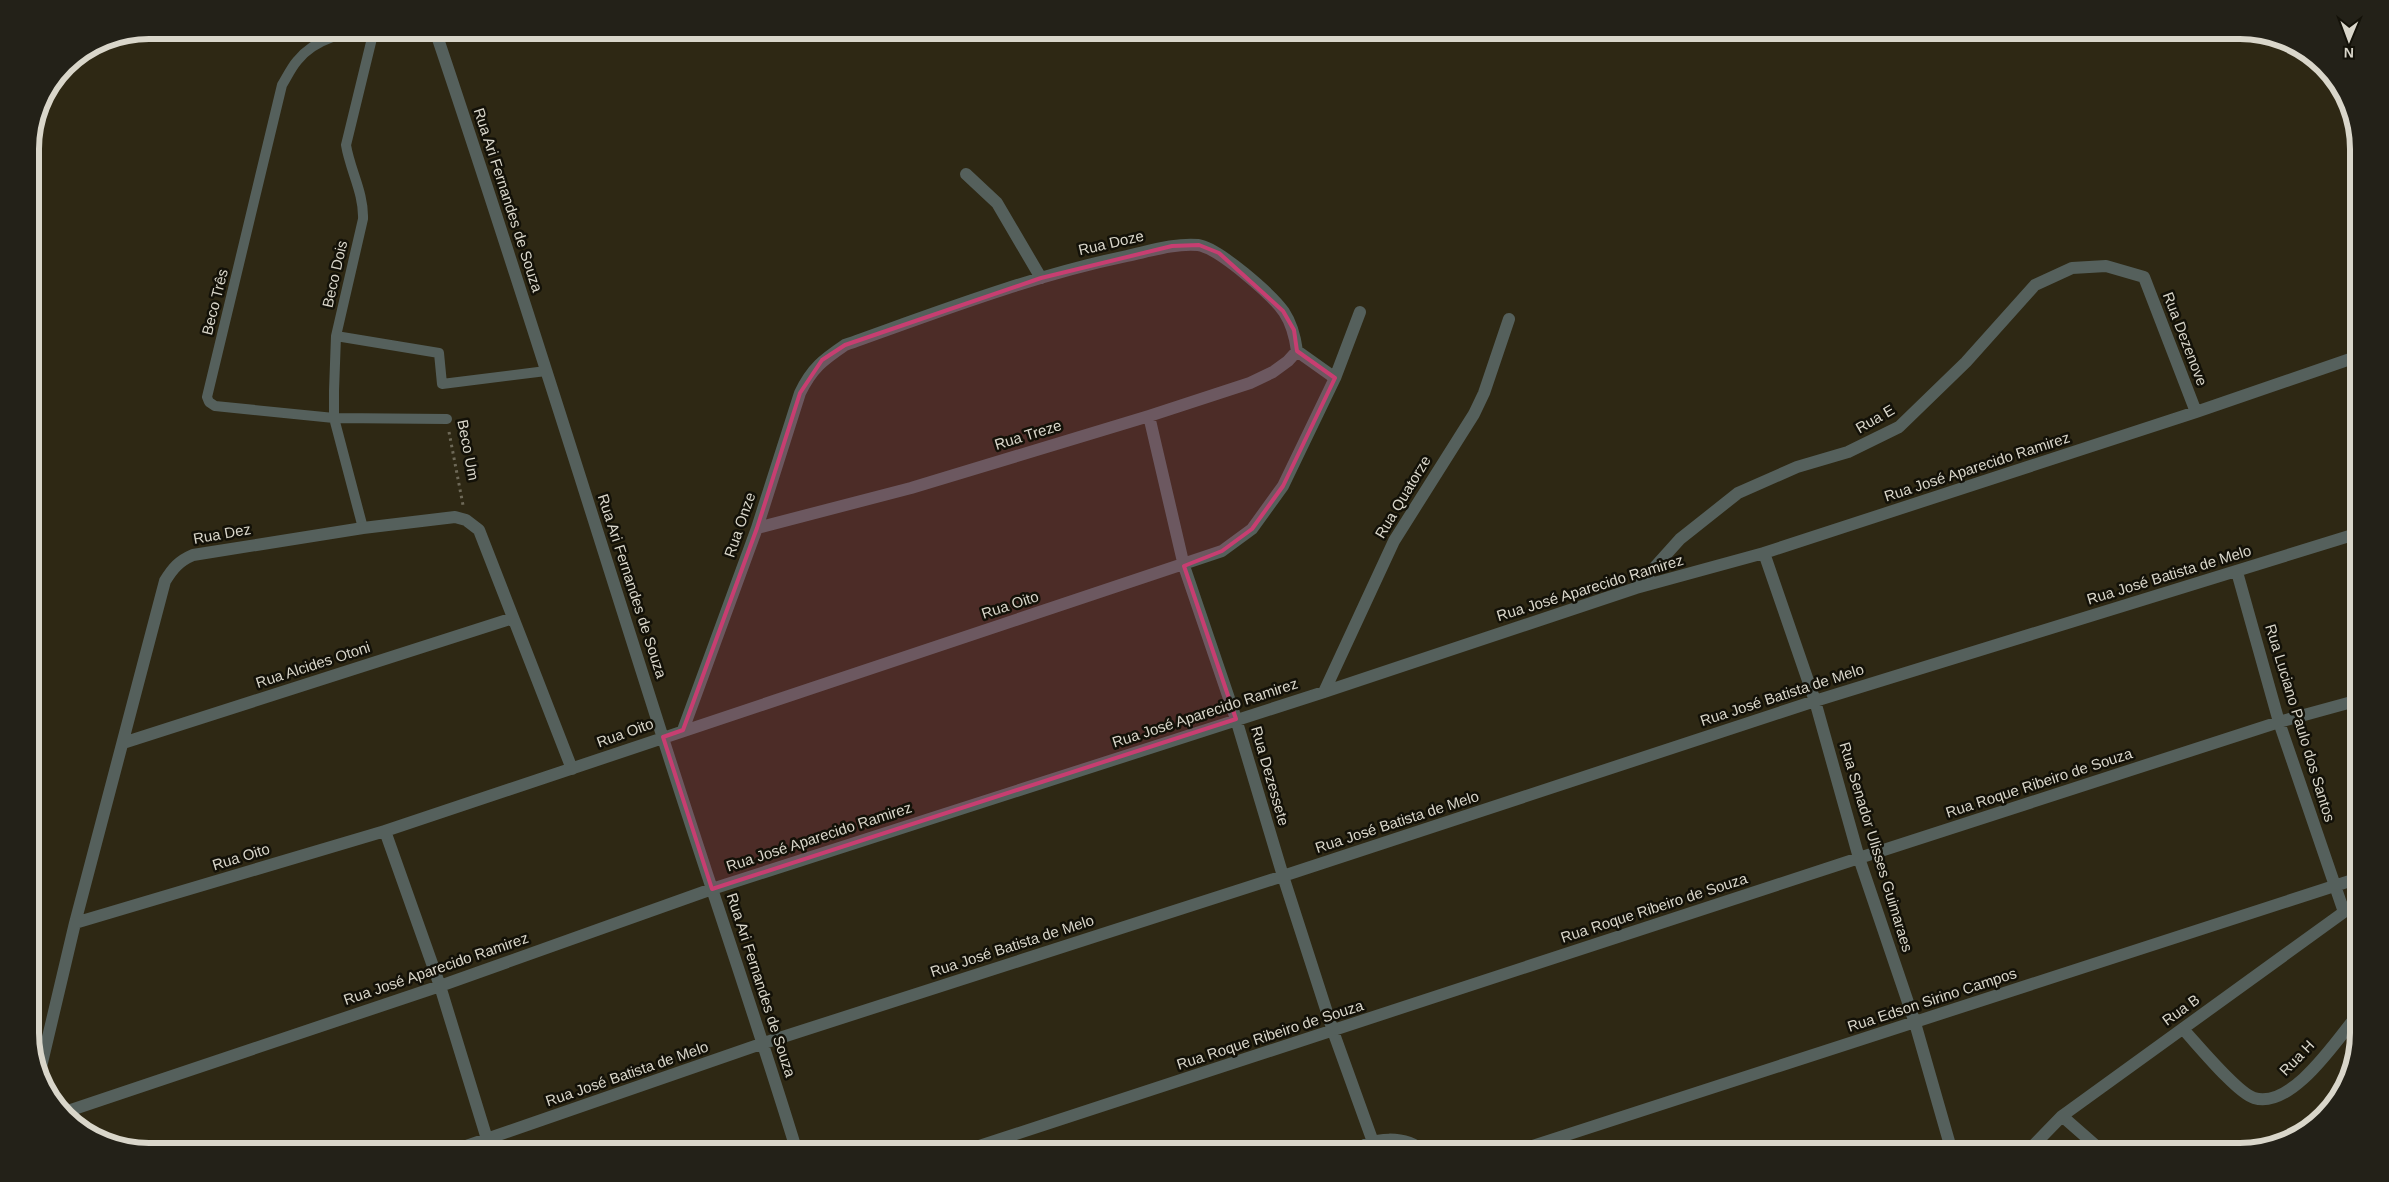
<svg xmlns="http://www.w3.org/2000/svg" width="2389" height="1182" font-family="Arial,sans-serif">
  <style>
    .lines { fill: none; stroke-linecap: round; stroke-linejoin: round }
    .path { stroke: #6e6958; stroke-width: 3; stroke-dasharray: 2.5 4; stroke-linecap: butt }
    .lane { stroke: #55605c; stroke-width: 10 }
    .street { stroke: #55605c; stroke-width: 12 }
    .marked { fill: #c73e71; fill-opacity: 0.2; stroke: #c73e71; stroke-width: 4; stroke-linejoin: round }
    .labels { text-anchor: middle; stroke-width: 5; stroke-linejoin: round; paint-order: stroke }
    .street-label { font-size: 15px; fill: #d9d6ca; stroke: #131108 }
    .rim { fill: none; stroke: #d9d6ca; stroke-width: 6 }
  </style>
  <rect width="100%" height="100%" fill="#2e2814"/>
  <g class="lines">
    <!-- path -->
    <path class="path" d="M 449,432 L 463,505"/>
    <!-- lane -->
    <path class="lane" d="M 372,30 C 345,32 315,38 297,61 C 291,68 287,77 282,85 L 207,397 L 209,402 L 215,406 L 334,418 L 447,419
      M 336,336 L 439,353 L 442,384 L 546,371
      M 363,528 L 334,418 L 334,391 L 336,336 L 363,219 C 364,193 350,170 346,145 L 374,30"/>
    <!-- street -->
    <path class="street" d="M 435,30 C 514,264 587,500 662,735 C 706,874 754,1012 797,1152
      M 966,174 L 997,203 L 1041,278
      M 1149,416 L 1184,566 L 1236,719 L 1283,876 L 1333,1031 L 1373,1142
      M 757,528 L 911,488 L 1149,416 L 1250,383 L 1273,372 L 1288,361 L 1297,351
      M 1764,553 L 1815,701 L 1859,858 L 1915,1023 L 1952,1152
      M 2237,572 L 2279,722 L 2344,912
      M 1636,588 L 1680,539 L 1738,493 L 1797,467 L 1848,452 L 1899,427 L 1966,362 L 2035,285 L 2072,268 L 2106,266 L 2144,277 L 2196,412
      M 1324,692 L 1394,541 L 1474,414 L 1484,393 L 1509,319
      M 683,730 L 757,528 L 800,393 C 812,368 823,360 845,345 C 938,312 1031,276 1127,256 C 1150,251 1175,243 1198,245 C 1219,248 1272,295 1284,312 C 1292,324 1295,336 1297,351 L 1335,378
      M 123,743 L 513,618
      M 385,831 L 440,986 L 491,1152
      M 75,923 L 385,831 L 1222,551 L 1252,529 L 1283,486 L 1335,378 L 1360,312
      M 2183,1029 C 2197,1044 2237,1093 2254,1098 C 2292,1110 2338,1038 2359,1013
      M 40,1071 L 75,923 L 165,581 C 173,568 179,561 193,555 L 363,528 L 455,517 L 466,520 L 479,530 L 572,769
      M 65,1112 L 440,986 L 712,889 L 1324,692 L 1636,588 L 1764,553 L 2196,412 L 2359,356
      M 2062,1116 L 2103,1152
      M 449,1152 L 764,1043 L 1283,876 L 1815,701 L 2359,533
      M 961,1152 L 1859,858 L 2279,722 L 2359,700
      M 1354,1152 C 1372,1136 1406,1135 1424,1152
      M 1514,1152 L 2359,878
      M 2027,1152 L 2062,1116 L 2344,912 L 2359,899"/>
  </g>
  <!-- marked area -->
  <path class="marked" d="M 1199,245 L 1219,253 L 1283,311 L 1294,330 L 1297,351 L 1335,378 L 1283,486 L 1252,529 L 1222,551 L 1184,566 L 1236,719 L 712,889 L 663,737 L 683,730 L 757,528 L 800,393 L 822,360 L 845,345 L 1041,278 L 1172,246 Z"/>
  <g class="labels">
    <!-- street labels -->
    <g class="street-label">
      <text transform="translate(508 200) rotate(72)" y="5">Rua Ari Fernandes de Souza</text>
      <text transform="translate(1111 243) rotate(-13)" y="5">Rua Doze</text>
      <text transform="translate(335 274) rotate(-77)" y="5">Beco Dois</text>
      <text transform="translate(215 302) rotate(-76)" y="5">Beco Três</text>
      <text transform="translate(2185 339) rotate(69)" y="5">Rua Dezenove</text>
      <text transform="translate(1875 419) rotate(-30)" y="5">Rua E</text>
      <text transform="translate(1028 435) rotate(-17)" y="5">Rua Treze</text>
      <text transform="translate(468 450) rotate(79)" y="5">Beco Um</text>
      <text transform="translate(1977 467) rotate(-18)" y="5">Rua José Aparecido Ramirez</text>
      <text transform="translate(1403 497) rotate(-59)" y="5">Rua Quatorze</text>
      <text transform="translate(740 525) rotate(-71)" y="5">Rua Onze</text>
      <text transform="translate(222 534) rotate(-10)" y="5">Rua Dez</text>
      <text transform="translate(2169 575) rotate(-17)" y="5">Rua José Batista de Melo</text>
      <text transform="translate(632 586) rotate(72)" y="5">Rua Ari Fernandes de Souza</text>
      <text transform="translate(1590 588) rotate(-17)" y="5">Rua José Aparecido Ramirez</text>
      <text transform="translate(1010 605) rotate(-18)" y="5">Rua Oito</text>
      <text transform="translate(313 665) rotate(-18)" y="5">Rua Alcides Otoni</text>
      <text transform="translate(1782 695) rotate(-18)" y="5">Rua José Batista de Melo</text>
      <text transform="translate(1205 713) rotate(-18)" y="5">Rua José Aparecido Ramirez</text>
      <text transform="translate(2300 723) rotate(73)" y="5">Rua Luciano Paulo dos Santos</text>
      <text transform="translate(625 733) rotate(-20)" y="5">Rua Oito</text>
      <text transform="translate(1270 776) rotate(74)" y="5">Rua Dezessete</text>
      <text transform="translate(2039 783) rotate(-18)" y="5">Rua Roque Ribeiro de Souza</text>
      <text transform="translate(1397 822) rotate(-18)" y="5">Rua José Batista de Melo</text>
      <text transform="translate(819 837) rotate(-18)" y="5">Rua José Aparecido Ramirez</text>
      <text transform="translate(1876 847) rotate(73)" y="5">Rua Senador Ulisses Guimaraes</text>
      <text transform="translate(241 857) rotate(-17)" y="5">Rua Oito</text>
      <text transform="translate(1654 908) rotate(-18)" y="5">Rua Roque Ribeiro de Souza</text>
      <text transform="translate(1012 946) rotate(-18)" y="5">Rua José Batista de Melo</text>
      <text transform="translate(436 969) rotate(-19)" y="5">Rua José Aparecido Ramirez</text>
      <text transform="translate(761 985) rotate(72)" y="5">Rua Ari Fernandes de Souza</text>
      <text transform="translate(1932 1000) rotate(-18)" y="5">Rua Edson Sirino Campos</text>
      <text transform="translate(2181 1010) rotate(-36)" y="5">Rua B</text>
      <text transform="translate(1270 1035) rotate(-18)" y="5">Rua Roque Ribeiro de Souza</text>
      <text transform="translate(2297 1058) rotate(-46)" y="5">Rua H</text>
      <text transform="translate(627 1074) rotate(-19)" y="5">Rua José Batista de Melo</text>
    </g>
  </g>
  <!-- crop -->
  <path d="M0 0H2389V1182H0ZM149 39H2240A110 110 0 0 1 2350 149V1033A110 110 0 0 1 2240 1143H149A110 110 0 0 1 39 1033V149A110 110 0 0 1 149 39Z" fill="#232118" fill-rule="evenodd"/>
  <path class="rim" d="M149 39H2240A110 110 0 0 1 2350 149V1033A110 110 0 0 1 2240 1143H149A110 110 0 0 1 39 1033V149A110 110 0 0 1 149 39Z"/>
  <!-- north arrow -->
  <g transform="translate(2349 40) rotate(181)" stroke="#131108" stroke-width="4" paint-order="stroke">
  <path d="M0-4L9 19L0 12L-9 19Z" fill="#d9d6ca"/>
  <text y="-8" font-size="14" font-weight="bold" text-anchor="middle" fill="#d9d6ca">N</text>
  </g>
</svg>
